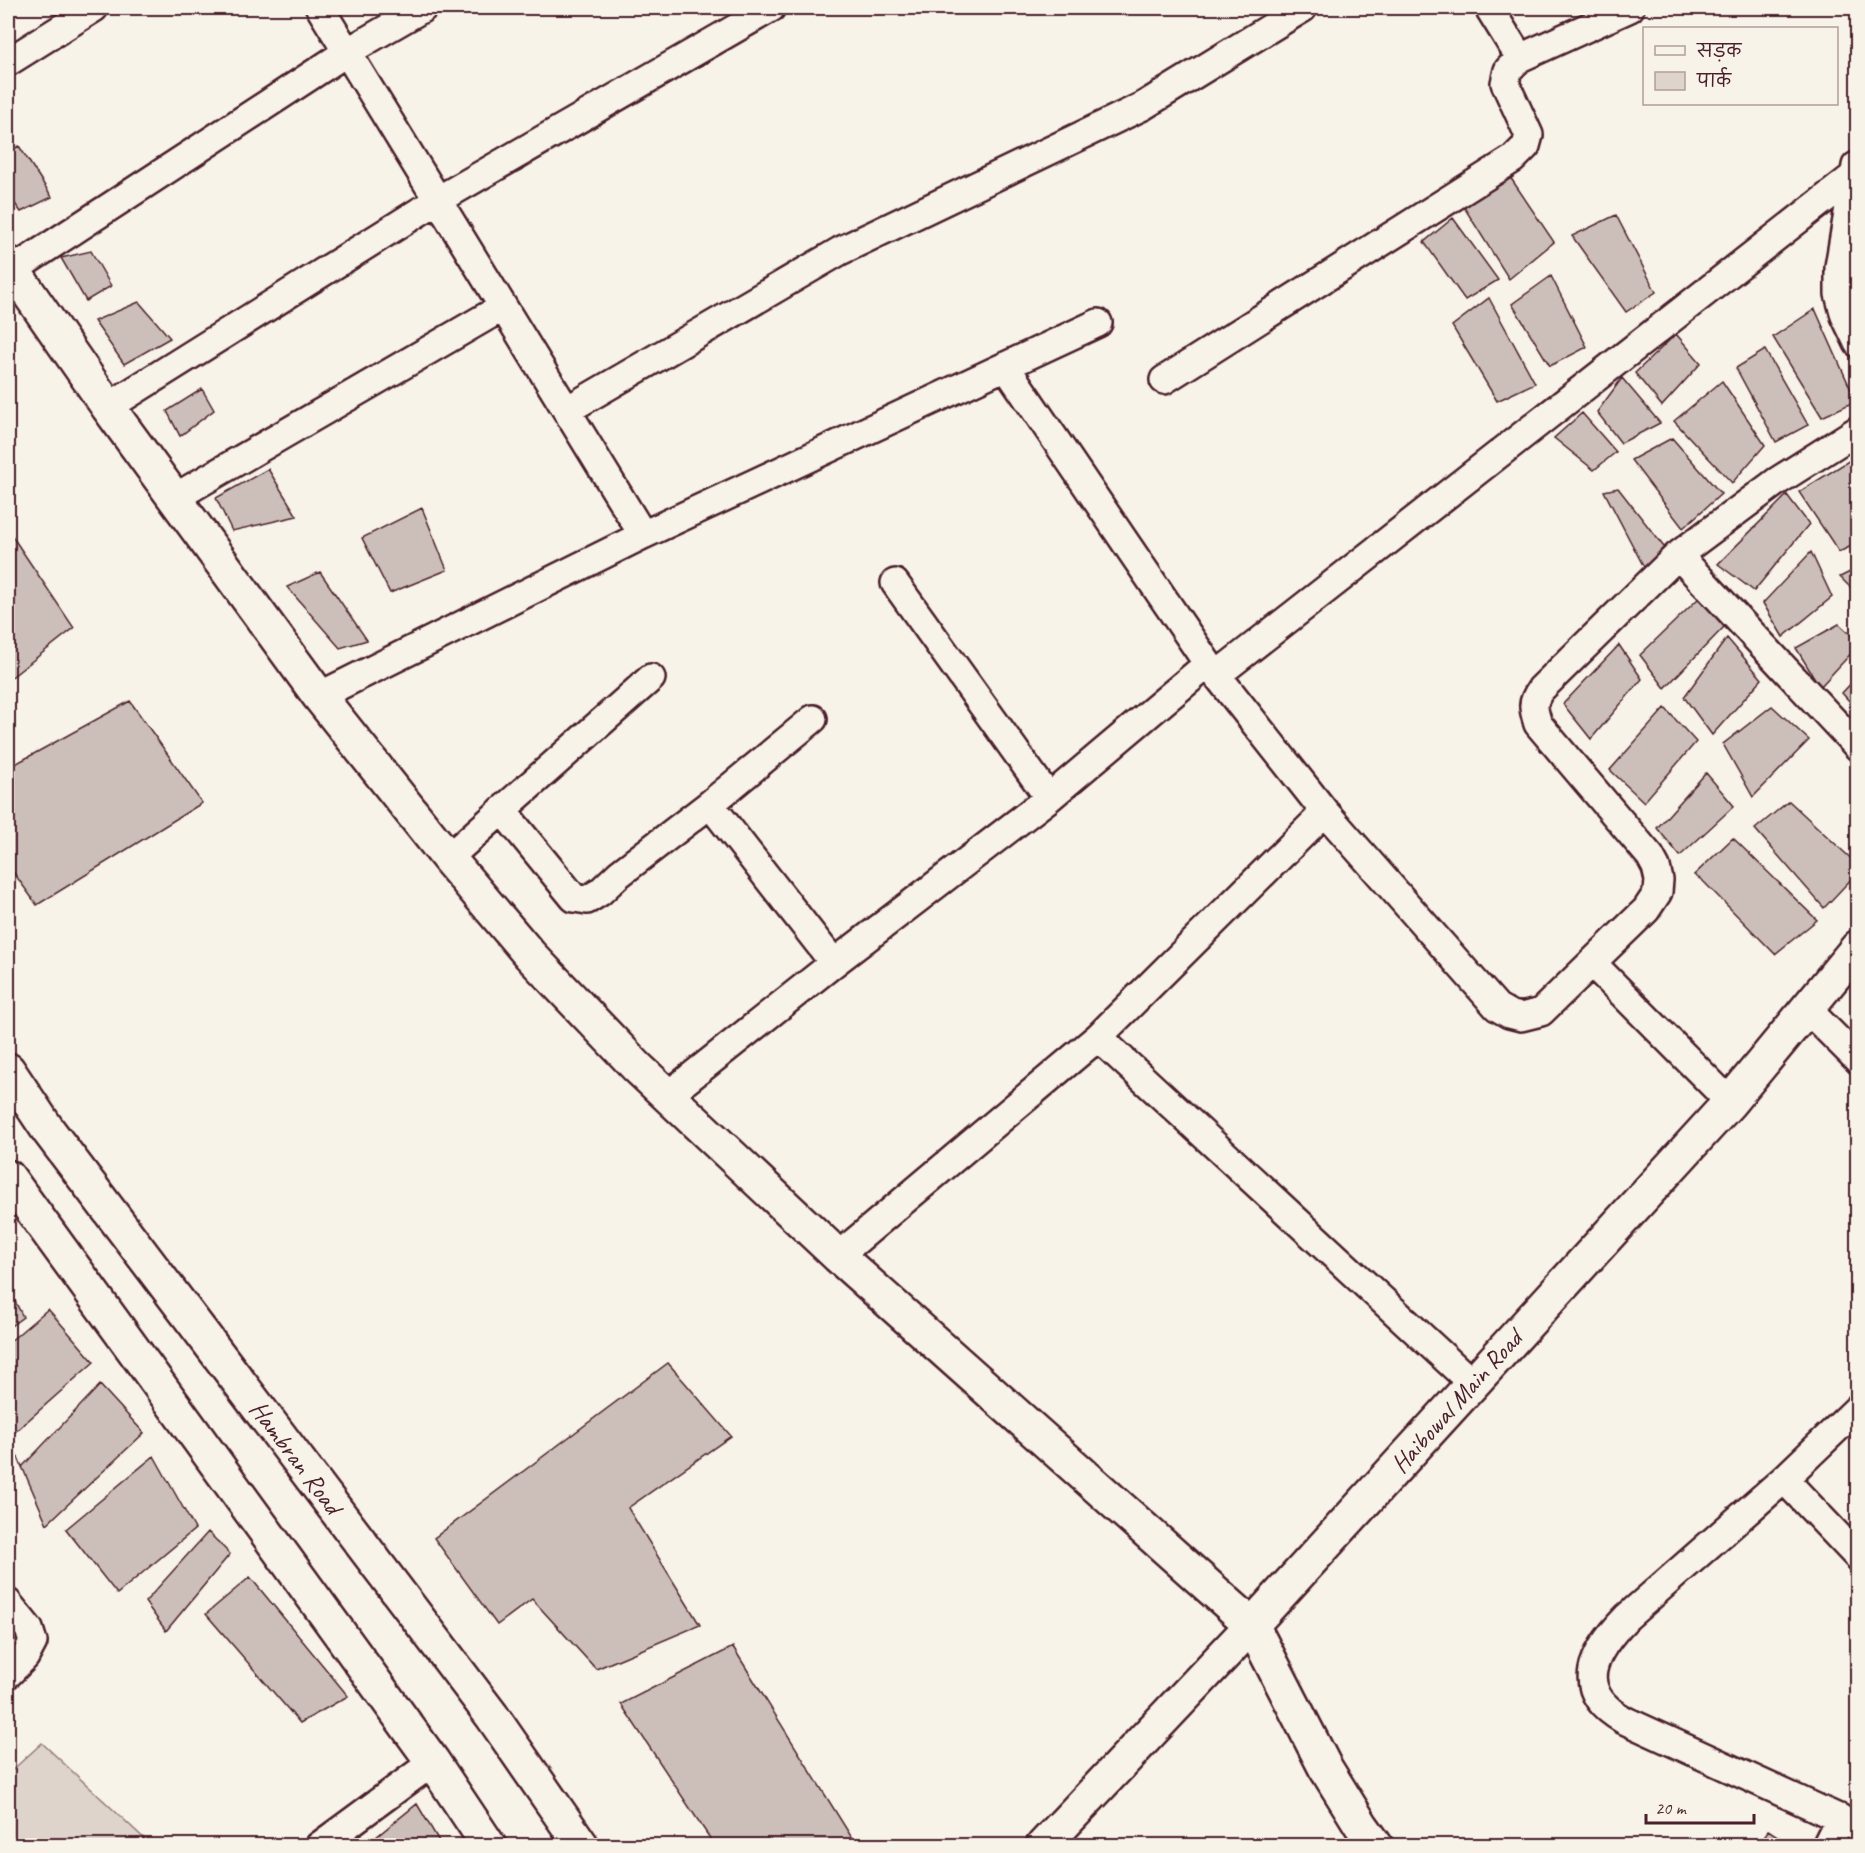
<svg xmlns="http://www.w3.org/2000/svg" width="1865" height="1853" font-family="Caveat,'Playpen Sans Deva',sans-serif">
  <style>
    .green { fill: #ded4cc; stroke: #947a7c; stroke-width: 1.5 }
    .building { fill: #ccbfb9; stroke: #4a1f2b; stroke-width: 1.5 }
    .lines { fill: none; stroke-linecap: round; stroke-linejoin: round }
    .minor-casing { stroke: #4a1f2b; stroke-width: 32 }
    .tertiary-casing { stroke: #4a1f2b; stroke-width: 38 }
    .secondary-casing { stroke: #4a1f2b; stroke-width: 38 }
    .minor { stroke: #f7f3e8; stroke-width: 27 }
    .tertiary { stroke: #f7f3e8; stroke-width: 33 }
    .secondary { stroke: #f7f3e8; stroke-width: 33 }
    .labels { text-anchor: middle; stroke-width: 4.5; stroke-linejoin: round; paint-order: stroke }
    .street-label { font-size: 26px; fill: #4a1f2b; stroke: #f7f3e8 }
  </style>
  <rect width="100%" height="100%" fill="#f7f3e8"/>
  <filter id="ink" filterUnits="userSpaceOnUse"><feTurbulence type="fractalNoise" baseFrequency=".0167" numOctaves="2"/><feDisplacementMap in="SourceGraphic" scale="12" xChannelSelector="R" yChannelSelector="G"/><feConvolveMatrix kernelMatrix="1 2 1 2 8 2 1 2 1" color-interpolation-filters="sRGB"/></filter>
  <g filter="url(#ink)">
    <!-- green -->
    <path class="green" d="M 42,1743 L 151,1845 L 8,1845 L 8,1774 Z"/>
    <!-- building -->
    <path class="building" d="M 19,146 L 52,197 L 21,212 L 8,194 L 8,152 Z
      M 1508,174 L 1554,242 L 1509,279 L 1462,204 Z
      M 1616,215 L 1656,292 L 1626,312 L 1572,236 Z
      M 1453,218 L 1498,280 L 1465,300 L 1424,242 Z
      M 91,251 L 111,286 L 86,301 L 61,258 Z
      M 1551,276 L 1587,347 L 1550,366 L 1512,304 Z
      M 1489,298 L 1535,383 L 1497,401 L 1452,326 Z
      M 139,302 L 170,338 L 124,364 L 94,321 Z
      M 1815,309 L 1856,401 L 1822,417 L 1773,337 Z
      M 1676,334 L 1701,363 L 1662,406 L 1635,373 Z
      M 1765,350 L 1808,425 L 1776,442 L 1736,368 Z
      M 1622,378 L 1660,423 L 1621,443 L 1597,412 Z
      M 1722,381 L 1765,445 L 1732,483 L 1674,421 Z
      M 202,389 L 214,410 L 180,436 L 167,411 Z
      M 1582,413 L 1616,452 L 1594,470 L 1554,438 Z
      M 1672,438 L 1721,494 L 1683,528 L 1631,460 Z
      M 1858,455 L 1858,543 L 1839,552 L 1799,492 Z
      M 268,469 L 297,516 L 232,531 L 216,498 Z
      M 1618,488 L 1664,547 L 1645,569 L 1604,491 Z
      M 1787,495 L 1809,524 L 1754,591 L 1718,564 Z
      M 422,508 L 447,570 L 390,593 L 362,538 Z
      M 8,530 L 74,628 L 8,680 Z
      M 1811,552 L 1832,597 L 1783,637 L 1763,603 Z
      M 1858,568 L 1858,595 L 1840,577 Z
      M 320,572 L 367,640 L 340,648 L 287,587 Z
      M 1700,597 L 1724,627 L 1665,688 L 1640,655 Z
      M 1839,624 L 1858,641 L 1858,646 L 1820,687 L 1796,648 Z
      M 1727,638 L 1762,679 L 1712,735 L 1684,697 Z
      M 1619,645 L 1642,679 L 1591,739 L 1563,704 Z
      M 1858,676 L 1858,711 L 1842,693 Z
      M 130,701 L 202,803 L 37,905 L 8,865 L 8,768 Z
      M 1772,706 L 1809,740 L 1753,797 L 1723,744 Z
      M 1665,708 L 1696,742 L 1644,802 L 1610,770 Z
      M 1706,773 L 1734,806 L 1680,856 L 1657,828 Z
      M 1789,801 L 1858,865 L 1858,872 L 1824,908 L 1755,829 Z
      M 1733,838 L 1817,920 L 1775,954 L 1703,881 L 1694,875 Z
      M 8,1287 L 23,1317 L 8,1328 Z
      M 48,1309 L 94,1362 L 8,1438 L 8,1343 Z
      M 668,1363 L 731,1436 L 628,1508 L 700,1625 L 596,1669 L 532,1599 L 497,1625 L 434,1538 Z
      M 100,1385 L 144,1433 L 47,1524 L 17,1455 L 22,1467 Z
      M 154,1456 L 195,1529 L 117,1594 L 66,1529 Z
      M 208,1532 L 230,1554 L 166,1631 L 145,1602 Z
      M 250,1577 L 348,1696 L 300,1723 L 206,1614 Z
      M 733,1647 L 857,1846 L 715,1846 L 621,1704 Z
      M 417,1804 L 442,1846 L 372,1846 L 370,1842 Z
      M 1768,1830 L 1793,1846 L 1760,1846 Z"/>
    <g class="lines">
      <defs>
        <path id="minor" d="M 1489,8 L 1520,58 L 1630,8
          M 8,62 L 94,8
          M 1856,166 L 1839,267 L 1839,294 L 1845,316 L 1858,343
          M 13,270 L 347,52 L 423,8
          M 1006,367 L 1208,664 L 1325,812 L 1497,1007 L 1509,1014 L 1521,1017 L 1541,1012 L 1646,910 L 1658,892 L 1659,880 L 1656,867 L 1650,856 L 1538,724 C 1533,708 1531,703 1541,689 L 1678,555 L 1776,482 L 1858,430
          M 1164,380 L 1513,159 L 1526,146 L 1529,135 L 1505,83 L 1508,70 L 1520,58
          M 108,407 L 438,200 L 771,8
          M 567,410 L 840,251 L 1143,106 L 1303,8
          M 174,498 L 503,307
          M 643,535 L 1098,323
          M 1678,555 L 1858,747
          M 895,583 L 1049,798
          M 1218,674 L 1855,175
          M 319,696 L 643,535 L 320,8
          M 710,804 L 834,963
          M 502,810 L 574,898 L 587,900 L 600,892 L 619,874 L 710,804 L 813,719
          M 448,858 L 651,678
          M 1592,963 L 1730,1102
          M 1806,1008 L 1858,1060
          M 1098,1037 L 1472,1383
          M 668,1095 L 834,963 L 1049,798 L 1208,664
          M 838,1256 L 1098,1037 L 1325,812
          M 1858,1408 L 1784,1479 L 1627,1617 C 1593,1652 1571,1690 1624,1720 L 1858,1827
          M 1784,1479 L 1858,1557
          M 8,1603 L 29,1629 L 33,1642 L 25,1657 L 8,1674
          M 319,1846 L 433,1762
          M 1826,1846 L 1840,1818"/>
        <path id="tertiary" d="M 8,263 L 108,407 L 319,696 L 448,858 L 530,955 L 637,1067 L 838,1256 L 1252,1625 L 1325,1767 L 1361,1825 L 1376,1846
          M 1043,1846 L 1252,1625 L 1730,1102 L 1858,947"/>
        <path id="secondary" d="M 8,1070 L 48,1130 L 492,1716 L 582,1846
          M 8,1177 L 433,1762 L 489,1846"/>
      </defs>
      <!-- minor casing -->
      <use href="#minor" class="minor-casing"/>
      <!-- tertiary casing -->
      <use href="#tertiary" class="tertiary-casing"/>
      <!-- secondary casing -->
      <use href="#secondary" class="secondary-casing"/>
      <!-- minor -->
      <use href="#minor" class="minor"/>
      <!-- tertiary -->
      <use href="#tertiary" class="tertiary"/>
      <!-- secondary -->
      <use href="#secondary" class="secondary"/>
    </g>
  </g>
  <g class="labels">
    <!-- street labels -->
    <g class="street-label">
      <text transform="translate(1456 1401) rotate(-48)" y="9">Haibowal Main Road</text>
      <text transform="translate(296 1457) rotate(53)" y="9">Hambran Road</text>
    </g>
  </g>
  <!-- margin -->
  <rect width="1865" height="1853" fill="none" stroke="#f7f3e8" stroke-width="30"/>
  <rect x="15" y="15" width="1835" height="1823" fill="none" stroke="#4a1f2b" stroke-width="2" filter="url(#ink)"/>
  <!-- legend -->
  <rect x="1643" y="27" width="195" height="78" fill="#f7f3e8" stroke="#b29e9c" stroke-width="1.5"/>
  <rect x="1655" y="46" width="30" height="9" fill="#f7f3e8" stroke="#b29e9c" stroke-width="1.5"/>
  <text x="1697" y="57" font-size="18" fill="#4a1f2b">सड़क</text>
  <rect x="1655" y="72" width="30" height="18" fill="#ded4cc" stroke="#b29e9c" stroke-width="1.5"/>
  <text x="1697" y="87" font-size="18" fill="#4a1f2b">पार्क</text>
  <!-- scale -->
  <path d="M1646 1814v9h108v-9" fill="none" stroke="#4a1f2b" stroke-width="3"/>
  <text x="1655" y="1814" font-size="18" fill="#4a1f2b" stroke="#f7f3e8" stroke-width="4.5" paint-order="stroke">20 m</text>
</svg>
